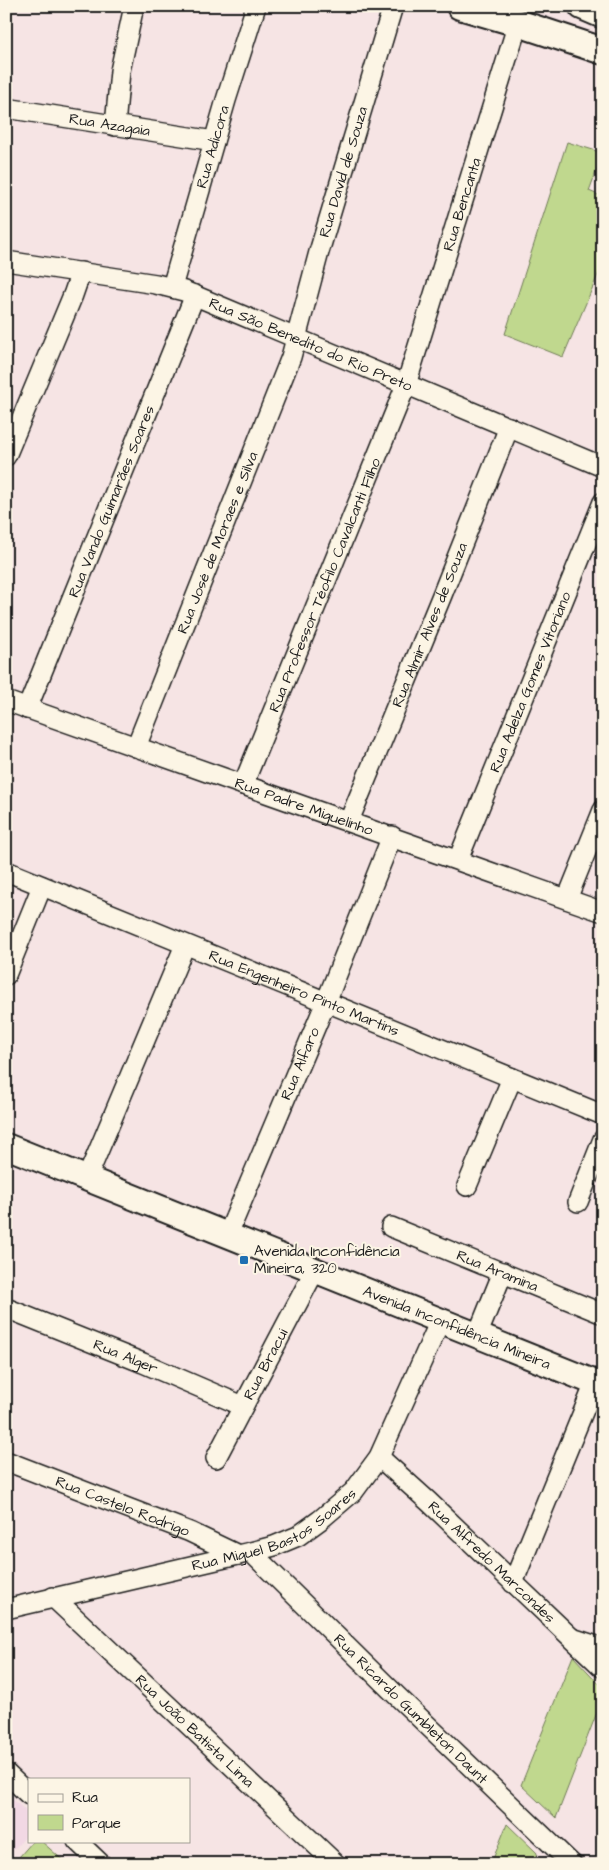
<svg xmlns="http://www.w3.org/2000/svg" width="609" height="1870" font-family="'Architects Daughter',sans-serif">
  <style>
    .built { fill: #f2d8e4 }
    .green { fill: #c0d88e; stroke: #6e7a55 }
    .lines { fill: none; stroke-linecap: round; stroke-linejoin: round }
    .minor-casing { stroke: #1c1c1c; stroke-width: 22 }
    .tertiary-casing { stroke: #1c1c1c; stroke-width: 28 }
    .secondary-casing { stroke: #1c1c1c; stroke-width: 30 }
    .minor { stroke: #fcf5e5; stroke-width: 19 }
    .tertiary { stroke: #fcf5e5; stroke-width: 24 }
    .secondary { stroke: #fcf5e5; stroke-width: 26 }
    .poi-dot { fill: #1f6fb2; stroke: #fcf5e5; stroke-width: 2 }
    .labels { text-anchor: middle; stroke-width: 4; stroke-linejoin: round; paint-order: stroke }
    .street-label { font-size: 15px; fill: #1c1c1c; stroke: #fcf5e5 }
    .poi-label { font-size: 15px; fill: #1c1c1c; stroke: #fcf5e5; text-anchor: start }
  </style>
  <rect width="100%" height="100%" fill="#f6e4e4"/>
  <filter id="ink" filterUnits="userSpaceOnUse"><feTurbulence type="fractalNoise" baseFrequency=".02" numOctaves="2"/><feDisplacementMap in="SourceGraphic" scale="10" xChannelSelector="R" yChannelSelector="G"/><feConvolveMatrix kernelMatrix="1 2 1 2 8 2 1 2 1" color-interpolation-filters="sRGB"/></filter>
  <g filter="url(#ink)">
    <!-- built -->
    <path class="built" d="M 6,1793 L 29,1814 L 29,1833 L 6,1858 Z"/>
    <!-- green -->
    <path class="green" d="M 567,142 L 603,153 L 589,191 L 603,197 L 603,263 L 563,357 L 505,334 Z
      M 573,1656 L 603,1688 L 603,1697 L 556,1818 L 521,1785 Z
      M 507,1824 L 537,1853 L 533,1864 L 491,1864 Z
      M 33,1841 L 41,1841 L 67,1864 L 13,1864 Z"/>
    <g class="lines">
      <defs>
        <g id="minor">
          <path id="s1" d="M 6,108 L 214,141"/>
          <path d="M 115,126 L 120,71 L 134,6"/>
          <path id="s2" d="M 6,261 L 156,284 L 184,291 L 603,467"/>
          <path id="s3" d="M 172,287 L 226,100 L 256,6"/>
          <path d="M 6,456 L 73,295 L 81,272"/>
          <path id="s4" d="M 6,701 L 603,912"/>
          <path id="s5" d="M 27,709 L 195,295"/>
          <path id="s6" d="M 136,747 L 291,357 L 319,252 L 393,6"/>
          <path id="s7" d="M 243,785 L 406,385 L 518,23"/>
          <path id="s8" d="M 349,821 L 442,595 L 509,427"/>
          <path id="s9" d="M 458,860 L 603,502"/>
          <path id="s10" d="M 6,871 L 603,1115"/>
          <path d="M 567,899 L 603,810"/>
          <path d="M 6,975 L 42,886"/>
          <path d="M 87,1178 L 185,945"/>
          <path d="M 467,1186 L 512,1078"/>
          <path d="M 578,1202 L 603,1139"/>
          <path id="s11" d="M 391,1227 L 603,1314"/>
          <path id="s12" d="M 228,1234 L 326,1002 L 392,836"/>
          <path id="s13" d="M 6,1308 L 143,1363 L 243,1406"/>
          <path d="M 477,1336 L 503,1272"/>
          <path id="s14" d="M 379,1457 L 429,1502 L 603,1668"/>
          <path id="s15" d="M 216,1458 L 315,1270"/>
          <path id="s16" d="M 6,1461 L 190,1532 L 238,1555"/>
          <path id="s17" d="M 251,1552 L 396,1695 L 572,1864"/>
          <path d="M 513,1583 L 595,1383"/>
          <path id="s18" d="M 53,1597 L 336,1864"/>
          <path id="s19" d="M 6,1609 L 251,1552 L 274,1546 L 298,1536 L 320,1520 L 354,1491 L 379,1457 L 440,1321"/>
          <path d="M 575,1639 L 603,1648"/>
          <path d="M 6,1773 L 29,1795"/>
          <path d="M 77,1841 L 101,1864"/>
        </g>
        <g id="tertiary">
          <path id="s20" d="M 6,1146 L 603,1386"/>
        </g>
        <path id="secondary" d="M 460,6 L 518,23 L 603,51
          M 582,6 L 603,15"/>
      </defs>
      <!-- minor casing -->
      <use href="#minor" class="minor-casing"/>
      <!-- tertiary casing -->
      <use href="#tertiary" class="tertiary-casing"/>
      <!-- secondary casing -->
      <use href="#secondary" class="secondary-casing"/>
      <!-- minor -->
      <use href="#minor" class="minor"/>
      <!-- tertiary -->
      <use href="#tertiary" class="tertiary"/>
      <!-- secondary -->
      <use href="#secondary" class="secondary"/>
    </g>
  </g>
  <!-- markers -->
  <rect class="poi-dot" x="239" y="1255" width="10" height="10" rx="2.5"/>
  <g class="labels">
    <!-- street labels -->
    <g class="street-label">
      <text dy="5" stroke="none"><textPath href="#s1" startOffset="105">Rua Azagaia</textPath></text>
      <text dy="5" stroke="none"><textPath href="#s3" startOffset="146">Rua Adicora</textPath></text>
      <text dy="5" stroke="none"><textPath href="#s6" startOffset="612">Rua David de Souza</textPath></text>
      <text dy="5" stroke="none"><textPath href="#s7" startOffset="621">Rua Bencanta</textPath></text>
      <text dy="5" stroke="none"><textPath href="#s2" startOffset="318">Rua São Benedito do Rio Preto</textPath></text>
      <text dy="5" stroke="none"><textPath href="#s5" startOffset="224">Rua Vando Guimarães Soares</textPath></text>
      <text dy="5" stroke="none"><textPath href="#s6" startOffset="220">Rua José de Moraes e Silva</textPath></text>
      <text dy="5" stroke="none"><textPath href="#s7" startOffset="216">Rua Professor Téofilo Cavalcanti Filho</textPath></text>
      <text dy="5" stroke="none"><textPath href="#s8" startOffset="212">Rua Almir Alves de Souza</textPath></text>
      <text dy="5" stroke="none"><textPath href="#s9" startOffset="192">Rua Adelza Gomes Vitoriano</textPath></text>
      <text dy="5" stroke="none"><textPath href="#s4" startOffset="316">Rua Padre Miguelinho</textPath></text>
      <text dy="5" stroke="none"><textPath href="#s10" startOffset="322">Rua Engenheiro Pinto Martins</textPath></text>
      <text dy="5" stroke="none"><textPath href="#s12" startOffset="185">Rua Alfaro</textPath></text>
      <text dy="5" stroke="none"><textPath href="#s11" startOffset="115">Rua Aramina</textPath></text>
      <text dy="5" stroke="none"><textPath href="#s20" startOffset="486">Avenida Inconfidência Mineira</textPath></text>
      <text dy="5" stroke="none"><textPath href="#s13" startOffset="129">Rua Alger</textPath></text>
      <text dy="5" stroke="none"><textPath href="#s15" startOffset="106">Rua Bracui</textPath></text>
      <text dy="5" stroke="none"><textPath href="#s16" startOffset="125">Rua Castelo Rodrigo</textPath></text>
      <text dy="5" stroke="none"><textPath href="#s19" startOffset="282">Rua Miguel Bastos Soares</textPath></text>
      <text dy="5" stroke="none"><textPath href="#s14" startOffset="154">Rua Alfredo Marcondes</textPath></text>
      <text dy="5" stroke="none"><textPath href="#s17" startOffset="224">Rua Ricardo Gumbleton Daunt</textPath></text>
      <text dy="5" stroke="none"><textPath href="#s18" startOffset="195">Rua João Batista Lima</textPath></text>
    </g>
    <!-- poi labels -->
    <g class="poi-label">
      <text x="254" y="1256">Avenida Inconfidência<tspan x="254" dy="17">Mineira, 320</tspan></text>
    </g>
  </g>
  <!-- margin -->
  <rect width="609" height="1870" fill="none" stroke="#fcf5e5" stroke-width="25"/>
  <rect x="12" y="12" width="584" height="1845" fill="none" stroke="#1c1c1c" stroke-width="2" filter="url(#ink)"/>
  <!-- legend -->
  <rect x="28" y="1778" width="162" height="65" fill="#fcf5e5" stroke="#a29e95"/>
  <rect x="38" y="1794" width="25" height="8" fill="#fcf5e5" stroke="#a29e95"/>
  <text x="72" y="1802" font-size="15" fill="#1c1c1c">Rua</text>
  <rect x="38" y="1815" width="25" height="15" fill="#c0d88e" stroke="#a29e95"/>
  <text x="72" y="1828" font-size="15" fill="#1c1c1c">Parque</text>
</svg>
